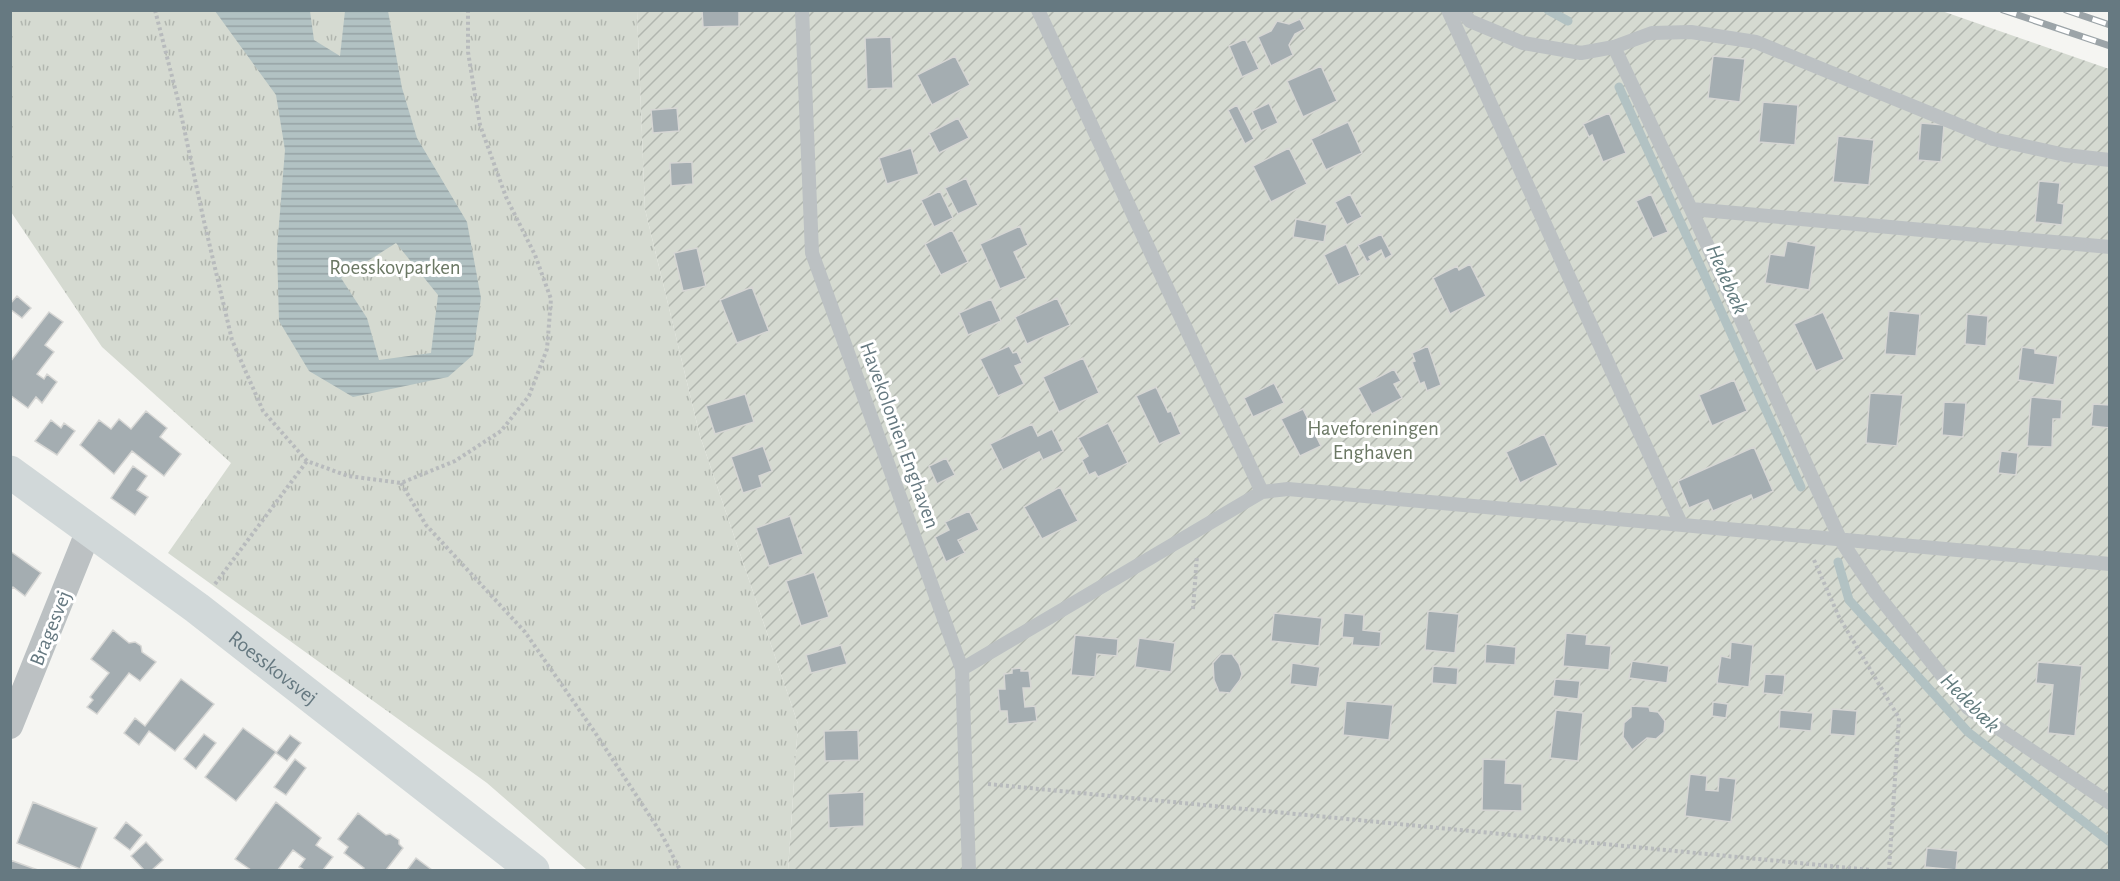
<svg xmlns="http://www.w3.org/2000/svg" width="2120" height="881" font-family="'Alegreya Sans',sans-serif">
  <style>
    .grass { fill: url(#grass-tufts) }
    .garden { fill: url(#garden-furrows) }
    .water { fill: url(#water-rules); fill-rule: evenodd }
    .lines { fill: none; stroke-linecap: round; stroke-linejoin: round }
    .stream { stroke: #b2c2c3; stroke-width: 9 }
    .building { fill: #a4adb1; stroke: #d6d6d4; stroke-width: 1.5 }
    .path { stroke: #b8bbbd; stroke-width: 4; stroke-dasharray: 3 3; stroke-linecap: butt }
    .lane { stroke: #bcc1c3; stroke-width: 14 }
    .street { stroke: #bcc1c3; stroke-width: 26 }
    .secondary { stroke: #d1d8d9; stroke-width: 33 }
    .rail-casing { stroke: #9ca4a8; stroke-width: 7 }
    .rail { stroke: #fff; stroke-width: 4.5; stroke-dasharray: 14; stroke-linecap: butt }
    .labels { text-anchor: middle; stroke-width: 6; stroke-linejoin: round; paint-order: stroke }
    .park-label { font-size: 21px; fill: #6b7864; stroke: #fff }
    .street-label { font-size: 21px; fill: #667981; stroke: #fff }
    .water-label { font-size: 22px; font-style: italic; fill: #627b7e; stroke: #fff }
  </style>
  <defs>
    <pattern id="grass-tufts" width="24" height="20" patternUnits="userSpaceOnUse" patternTransform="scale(1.5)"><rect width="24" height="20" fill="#d5dad1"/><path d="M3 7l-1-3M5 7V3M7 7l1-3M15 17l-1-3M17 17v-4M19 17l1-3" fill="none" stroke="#b1b6af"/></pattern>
    <pattern id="garden-furrows" width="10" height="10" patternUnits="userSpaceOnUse" patternTransform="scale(1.5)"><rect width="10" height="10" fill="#d5dad1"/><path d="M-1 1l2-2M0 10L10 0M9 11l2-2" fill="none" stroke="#b1b6af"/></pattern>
    <pattern id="water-rules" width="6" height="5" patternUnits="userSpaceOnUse" patternTransform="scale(1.5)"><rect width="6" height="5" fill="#b2c2c3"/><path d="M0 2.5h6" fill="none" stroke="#95a2a4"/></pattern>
  </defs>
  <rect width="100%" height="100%" fill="#f5f5f2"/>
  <!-- grass -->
  <path class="grass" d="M 10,11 L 637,11 L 645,209 L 700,436 L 798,724 L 788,870 L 587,870 L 487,783 L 168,553 L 231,463 L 102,347 L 11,212 Z"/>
  <!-- garden -->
  <path class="garden" d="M 1939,10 L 2109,69 L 2109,870 L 788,870 L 798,724 L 700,436 L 645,209 L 637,11 Z"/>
  <!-- water -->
  <path class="water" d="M 215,11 L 310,11 L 314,40 L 340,56 L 345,11 L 388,11 L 402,88 L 417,138 L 467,222 L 481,298 L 473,355 L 448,377 L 353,397 L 309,371 L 279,321 L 277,249 L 285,150 L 276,95 ZM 396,243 L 438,295 L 431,353 L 379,360 L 367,318 L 341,278 Z"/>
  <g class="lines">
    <!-- stream -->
    <path class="stream" d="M 1548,10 L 1568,21
      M 1619,87 L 1801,487
      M 1838,562 L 1849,600 L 1968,732 L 2110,842"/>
  </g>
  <!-- building -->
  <path class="building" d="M 702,10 L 739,10 L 739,26 L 703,27 Z
    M 1300,19 L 1305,29 L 1295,34 L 1289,45 L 1293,55 L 1271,66 L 1258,37 L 1271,31 L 1277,21 L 1289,24 Z
    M 891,37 L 893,88 L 867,89 L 865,38 Z
    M 1245,39 L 1259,69 L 1242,77 L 1229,46 Z
    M 955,56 L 970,85 L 932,105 L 917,75 Z
    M 1713,56 L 1745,59 L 1740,102 L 1708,98 Z
    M 1321,66 L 1337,101 L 1303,117 L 1287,81 Z
    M 1763,102 L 1798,105 L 1795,145 L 1759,142 Z
    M 1269,103 L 1278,123 L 1261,131 L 1252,111 Z
    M 1237,105 L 1254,139 L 1245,144 L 1228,110 Z
    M 677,108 L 679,131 L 653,133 L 651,110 Z
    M 1609,113 L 1626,153 L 1603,162 L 1592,135 L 1589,137 L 1583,124 Z
    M 958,118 L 969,138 L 939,153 L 929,133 Z
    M 1348,122 L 1362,153 L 1326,170 L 1311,139 Z
    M 1921,123 L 1944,125 L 1941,162 L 1918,160 Z
    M 1838,136 L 1874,140 L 1869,185 L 1833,182 Z
    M 911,148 L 919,174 L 887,184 L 879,158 Z
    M 1289,148 L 1307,184 L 1271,202 L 1253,166 Z
    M 692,162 L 693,184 L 671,186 L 670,163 Z
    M 966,178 L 978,205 L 958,214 L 945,188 Z
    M 2039,181 L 2060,183 L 2058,203 L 2064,204 L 2062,225 L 2035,222 Z
    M 940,191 L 953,218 L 934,227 L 921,200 Z
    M 1350,194 L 1362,217 L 1347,225 L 1335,202 Z
    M 1651,194 L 1668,232 L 1653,238 L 1636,201 Z
    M 1296,219 L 1327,225 L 1324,242 L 1293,237 Z
    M 1020,226 L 1028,245 L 1014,252 L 1026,278 L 1000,289 L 980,244 Z
    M 952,230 L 968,262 L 941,275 L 925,244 Z
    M 1381,234 L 1392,255 L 1385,259 L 1381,250 L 1369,257 L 1371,260 L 1367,262 L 1358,245 Z
    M 1787,241 L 1816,246 L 1809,290 L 1765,283 L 1770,254 L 1784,256 Z
    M 1346,244 L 1360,275 L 1338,285 L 1324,255 Z
    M 697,248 L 706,286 L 683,291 L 674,253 Z
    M 1470,264 L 1486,296 L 1450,314 L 1433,278 L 1457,266 L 1459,270 Z
    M 752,287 L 769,331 L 737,343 L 720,300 Z
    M 17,296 L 31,308 L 22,318 L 10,309 L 10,304 Z
    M 1057,298 L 1070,325 L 1027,344 L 1015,317 Z
    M 991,299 L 1001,321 L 968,335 L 959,313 Z
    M 1889,311 L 1920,314 L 1916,356 L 1885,354 Z
    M 49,312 L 63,322 L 45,345 L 54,352 L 37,374 L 44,379 L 47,374 L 57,382 L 42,403 L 36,397 L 28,408 L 10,395 L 10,362 Z
    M 1823,312 L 1844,359 L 1816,371 L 1794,324 Z
    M 1967,314 L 1988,316 L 1986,346 L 1965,344 Z
    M 1009,346 L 1013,353 L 1017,352 L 1022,363 L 1015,366 L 1024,384 L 998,396 L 980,359 Z
    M 1428,346 L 1441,385 L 1427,391 L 1424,382 L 1420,384 L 1412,362 L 1415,361 L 1412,353 Z
    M 2022,347 L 2035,349 L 2035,353 L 2058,356 L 2054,385 L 2018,380 Z
    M 1083,358 L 1099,393 L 1059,412 L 1043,377 Z
    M 1394,369 L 1401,381 L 1394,384 L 1402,398 L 1372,414 L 1358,388 Z
    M 1734,380 L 1747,411 L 1712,426 L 1699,395 Z
    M 1274,383 L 1284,403 L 1253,417 L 1244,398 Z
    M 1156,387 L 1168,412 L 1171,411 L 1181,434 L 1159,444 L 1136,396 Z
    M 1870,393 L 1903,395 L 1897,446 L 1866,443 Z
    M 745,394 L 754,422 L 715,434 L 706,406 Z
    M 2031,397 L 2062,400 L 2061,419 L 2053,419 L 2052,447 L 2027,446 Z
    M 1944,402 L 1966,403 L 1963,437 L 1942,435 Z
    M 2093,404 L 2110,405 L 2110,428 L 2091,426 Z
    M 1303,409 L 1321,446 L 1300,456 L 1281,419 Z
    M 146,411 L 167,428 L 160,437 L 181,454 L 164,476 L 132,451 L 114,474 L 80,445 L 99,420 L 111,429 L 119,419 L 131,429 Z
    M 51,420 L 61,428 L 64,423 L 75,431 L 57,455 L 35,441 Z
    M 1108,423 L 1128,463 L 1098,477 L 1095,472 L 1089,475 L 1082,460 L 1088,456 L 1078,438 Z
    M 1032,424 L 1038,436 L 1052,429 L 1063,451 L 1043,460 L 1039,452 L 1003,470 L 990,444 Z
    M 1544,434 L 1558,465 L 1520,483 L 1506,452 Z
    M 763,446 L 772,471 L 759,476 L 762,487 L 743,493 L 731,457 Z
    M 1754,447 L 1773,491 L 1753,500 L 1751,495 L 1713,511 L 1708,500 L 1689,508 L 1678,481 Z
    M 2001,451 L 2018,453 L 2016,475 L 1998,473 Z
    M 946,458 L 955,475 L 937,484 L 929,466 Z
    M 133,466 L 147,476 L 137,490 L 148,497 L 135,515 L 111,498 Z
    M 1060,487 L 1078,521 L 1042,539 L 1024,507 Z
    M 969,511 L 979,530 L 958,540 L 965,553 L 946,562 L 935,537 L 949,530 L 945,522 Z
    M 790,516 L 803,554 L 769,566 L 756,528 Z
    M 10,551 L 41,573 L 25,596 L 13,587 L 10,591 Z
    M 814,572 L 829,617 L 801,626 L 786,581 Z
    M 1428,611 L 1459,614 L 1455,653 L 1425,650 Z
    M 1274,613 L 1322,618 L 1319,646 L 1271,641 Z
    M 1344,613 L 1364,615 L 1363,630 L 1381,632 L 1380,647 L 1352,645 L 1353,638 L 1342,637 Z
    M 113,630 L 129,643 L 135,642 L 141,646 L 142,652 L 156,662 L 140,681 L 129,673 L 97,714 L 87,707 L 93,700 L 90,697 L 109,673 L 91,659 Z
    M 1566,633 L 1587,635 L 1586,644 L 1611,646 L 1609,670 L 1563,666 Z
    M 1075,635 L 1118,639 L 1117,656 L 1097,654 L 1095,677 L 1071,675 Z
    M 1139,638 L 1175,643 L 1171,672 L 1135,667 Z
    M 1731,642 L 1753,645 L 1749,687 L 1717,683 L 1721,656 L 1730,658 Z
    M 1486,644 L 1516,647 L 1515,665 L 1485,663 Z
    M 841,645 L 847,664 L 811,673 L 806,655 Z
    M 1221,654 L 1232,654 L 1239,664 L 1242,674 L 1240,680 L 1230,693 L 1219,692 L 1214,680 L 1213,663 Z
    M 1632,661 L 1669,666 L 1667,683 L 1629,678 Z
    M 2038,662 L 2082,666 L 2075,736 L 2048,733 L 2053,685 L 2036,683 Z
    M 1292,663 L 1320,667 L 1317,687 L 1290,684 Z
    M 1433,666 L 1458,668 L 1457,685 L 1432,683 Z
    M 1021,668 L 1021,671 L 1029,671 L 1031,688 L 1023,688 L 1025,707 L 1035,706 L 1037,721 L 1008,724 L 1007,711 L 1000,711 L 998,689 L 1005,689 L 1004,674 L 1012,673 L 1012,669 Z
    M 1765,674 L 1785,675 L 1783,695 L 1763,693 Z
    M 181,679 L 214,704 L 175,751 L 149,731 L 139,745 L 124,733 L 135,718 L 145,726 Z
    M 1555,679 L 1580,681 L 1578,699 L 1553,696 Z
    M 1346,701 L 1393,705 L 1389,740 L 1343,735 Z
    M 1713,702 L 1728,704 L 1726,718 L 1712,716 Z
    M 1631,706 L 1649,707 L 1650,711 L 1658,712 L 1665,721 L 1664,732 L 1656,739 L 1647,738 L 1632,750 L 1623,737 L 1624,723 L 1631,717 Z
    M 1832,709 L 1857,711 L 1855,736 L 1830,734 Z
    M 1556,710 L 1583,713 L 1578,761 L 1550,758 Z
    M 1780,710 L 1813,713 L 1811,731 L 1779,728 Z
    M 243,728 L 276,752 L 236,801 L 205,777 Z
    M 858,730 L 859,760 L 825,761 L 824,731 Z
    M 204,734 L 216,743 L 196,769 L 184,759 Z
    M 290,735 L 301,743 L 287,761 L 276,753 Z
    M 295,759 L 306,768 L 286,795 L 274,787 Z
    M 1483,759 L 1506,760 L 1505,783 L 1522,784 L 1522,811 L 1482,810 Z
    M 1690,774 L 1707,776 L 1706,790 L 1718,791 L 1719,777 L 1736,779 L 1731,822 L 1685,816 Z
    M 864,792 L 864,826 L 829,828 L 828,794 Z
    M 33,802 L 97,828 L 80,869 L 17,843 Z
    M 276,802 L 321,838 L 316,845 L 333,857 L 323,870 L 304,870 L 299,867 L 305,859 L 293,850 L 278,870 L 251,870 L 235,859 Z
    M 358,813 L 386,835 L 390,834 L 399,840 L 399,844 L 403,848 L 386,870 L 362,870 L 364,868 L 344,853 L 348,847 L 338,839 Z
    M 126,822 L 142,835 L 130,850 L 114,838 Z
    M 146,842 L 163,860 L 152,870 L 144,870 L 131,856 Z
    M 1927,848 L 1958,851 L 1956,870 L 1925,867 Z
    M 416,858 L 432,870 L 407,870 Z
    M 10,860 L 38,870 L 10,870 Z"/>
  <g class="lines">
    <!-- path -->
    <path class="path" d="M 155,10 L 178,100 L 203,217 L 232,340 L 263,411 L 307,461 L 348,476 L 401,483 L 455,461 L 501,431 L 529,396 L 547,349 L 551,299 L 535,255 L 506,197 L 480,125 L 468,52 L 468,10
      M 401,483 L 426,525 L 525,632 L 594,731 L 661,833 L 680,870
      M 1814,560 L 1839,617 L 1899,718 L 1889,870
      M 215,584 L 307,461
      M 1193,609 L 1197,556
      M 988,784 L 1871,870"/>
    <!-- lane -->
    <path class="lane" d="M 802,10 L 812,253 L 962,669 L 969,870
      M 1038,10 L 1262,492
      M 1448,10 L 1681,524
      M 1461,10 L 1470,21 L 1523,43 L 1581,53 L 1614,47 L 1652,33 L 1691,32 L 1756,42 L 1993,139 L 2065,155 L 2110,160
      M 1614,47 L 1691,209 L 1840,539 L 1876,593 L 1968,708 L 2110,803
      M 1691,209 L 2110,247
      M 962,669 L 1262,492 L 1288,489 L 2110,564"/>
    <!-- street -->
    <path class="street" d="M 10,726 L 89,530"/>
    <!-- secondary -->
    <path class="secondary" id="s1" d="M 10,472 L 197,608 L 533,870"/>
    <defs>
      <path id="rail" d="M 2003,10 L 2110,46
        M 2066,10 L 2110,25"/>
    </defs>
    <!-- rail casing -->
    <use href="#rail" class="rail-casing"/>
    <!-- rail -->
    <use href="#rail" class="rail"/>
  </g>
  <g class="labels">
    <!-- park labels -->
    <g class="park-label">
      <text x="395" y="274">Roesskovparken</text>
      <text x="1373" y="435">Haveforeningen<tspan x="1373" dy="24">Enghaven</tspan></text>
    </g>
    <!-- street labels -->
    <g class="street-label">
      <text transform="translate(900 435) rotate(70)" y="7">Havekolonien Enghaven</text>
      <text transform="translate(50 628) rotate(-68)" y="7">Bragesvej</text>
      <text dy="7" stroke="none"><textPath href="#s1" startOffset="328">Roesskovsvej</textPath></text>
    </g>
    <!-- water labels -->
    <g class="water-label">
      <text transform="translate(1728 279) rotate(66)" y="8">Hedebæk</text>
      <text transform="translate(1971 702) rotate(45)" y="8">Hedebæk</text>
    </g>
  </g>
  <!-- border -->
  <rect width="2120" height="881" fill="none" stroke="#667981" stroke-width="24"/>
</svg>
